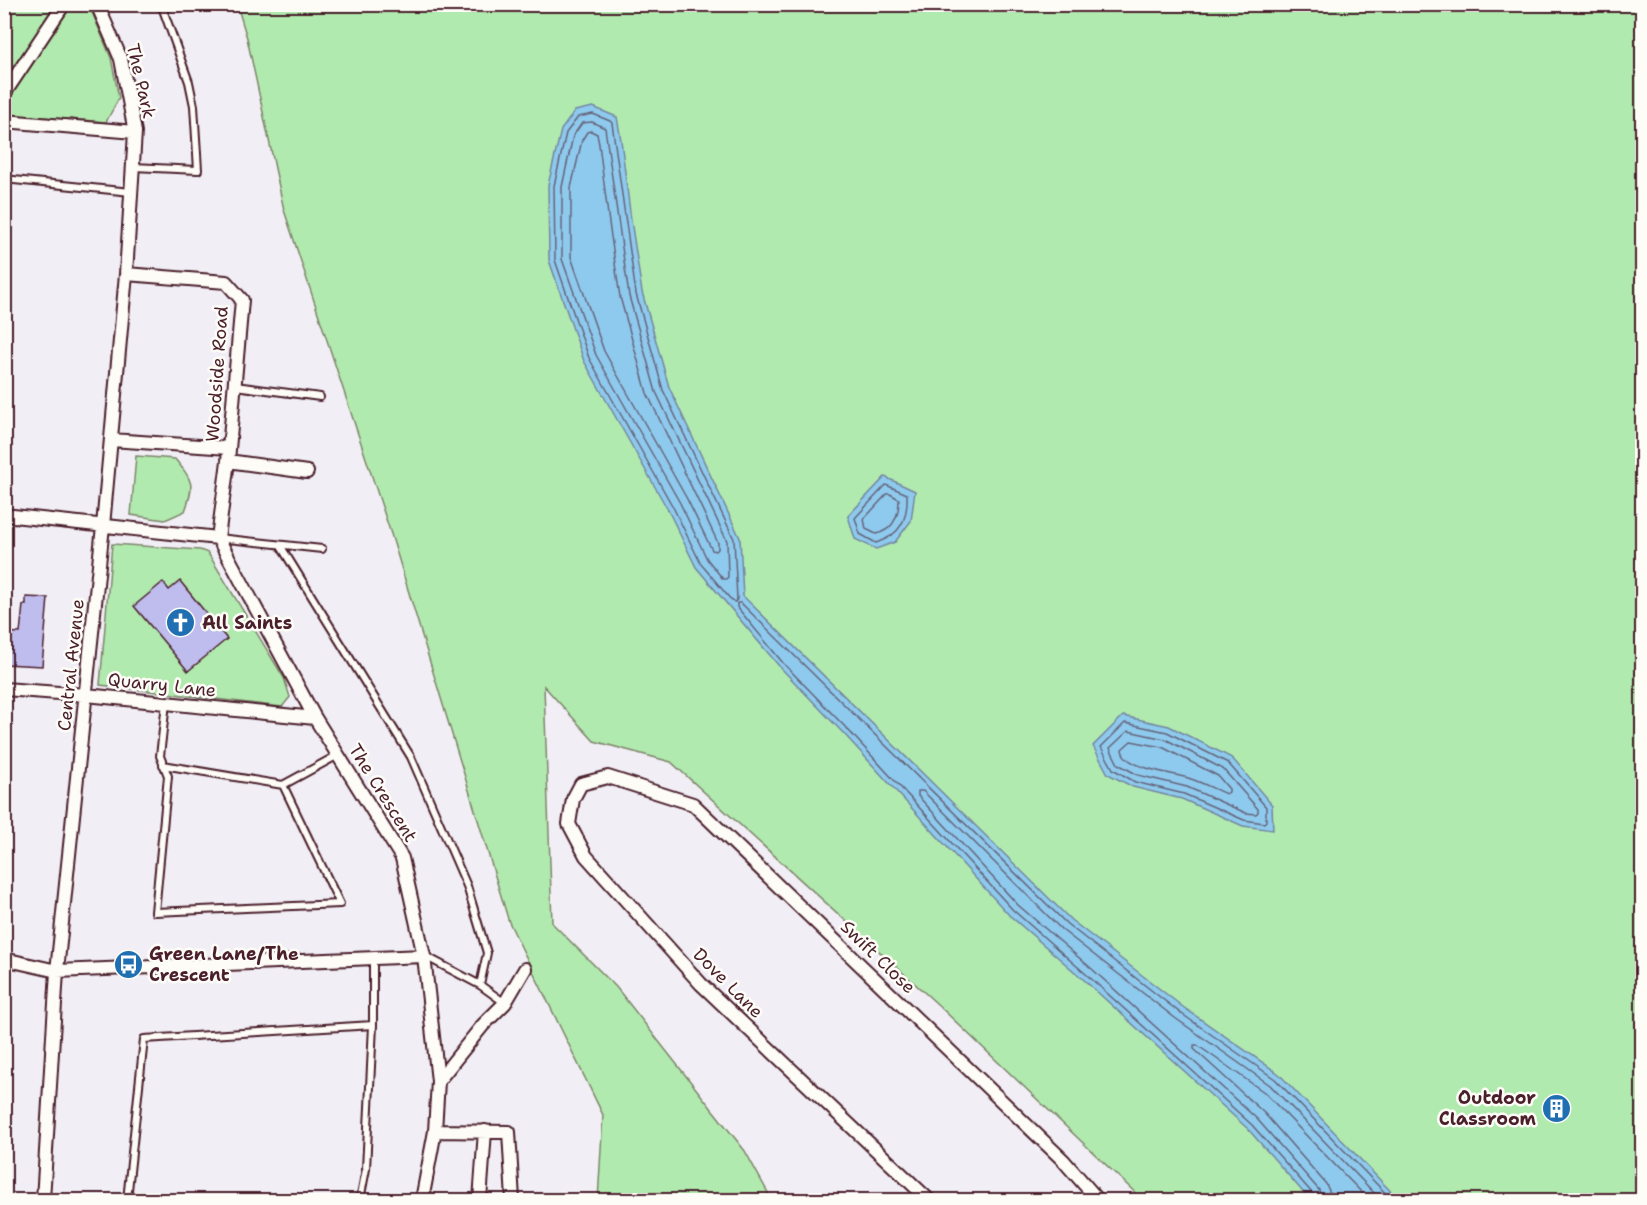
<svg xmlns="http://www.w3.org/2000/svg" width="1647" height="1205" font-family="'Shantell Sans',sans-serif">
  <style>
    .green { fill: #b1eaae; stroke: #7e846c; stroke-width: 1.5 }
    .water { fill: #8ecaee; stroke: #7386a0; stroke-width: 1.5 }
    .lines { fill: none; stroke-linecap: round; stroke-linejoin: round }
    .shore { stroke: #656379; stroke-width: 1.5 }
    .building { fill: #bfbcee; stroke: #4a1f2b; stroke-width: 1.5 }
    .service-casing { stroke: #4a1f2b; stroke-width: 10 }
    .minor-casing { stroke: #4a1f2b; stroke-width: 16 }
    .service { stroke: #fdfcf7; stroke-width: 6 }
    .minor { stroke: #fdfcf7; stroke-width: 12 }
    .labels { text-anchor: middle; stroke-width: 5; stroke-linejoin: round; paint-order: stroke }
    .street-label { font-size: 18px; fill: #4a1f2b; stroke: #fdfcf7 }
    .poi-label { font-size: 18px; font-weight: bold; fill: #4a1f2b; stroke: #fdfcf7; text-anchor: start }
  </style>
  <rect width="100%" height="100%" fill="#f1eff5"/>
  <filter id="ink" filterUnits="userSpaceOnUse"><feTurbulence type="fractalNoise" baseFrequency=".0167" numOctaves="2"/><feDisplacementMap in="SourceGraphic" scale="12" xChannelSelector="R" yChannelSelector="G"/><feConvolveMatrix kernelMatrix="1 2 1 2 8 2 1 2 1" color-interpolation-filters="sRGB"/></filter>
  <g filter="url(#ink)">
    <!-- green -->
    <path class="green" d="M 4,5 L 89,5 L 111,58 L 119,98 L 106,122 L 5,114 Z
      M 237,5 L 1642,5 L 1642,1200 L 1143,1200 L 935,1002 L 671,762 L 594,741 L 544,686 L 552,923 L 616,987 L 745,1151 L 772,1200 L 598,1200 L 603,1115 L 509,922 L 392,537 L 284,210 L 247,38 Z
      M 136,456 L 175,459 C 193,481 195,484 185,511 L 165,520 L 131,515 Z
      M 112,544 L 200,550 L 208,553 L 284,678 L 290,697 L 282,707 L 100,685 Z"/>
    <!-- water -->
    <path class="water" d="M 593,107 L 617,117 L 621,140 L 631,220 L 642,292 L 669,387 L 740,538 L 743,596 L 1071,920 L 1183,1007 L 1279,1074 L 1399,1200 L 1310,1200 L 1248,1129 L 1083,979 L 1009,915 L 846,736 L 779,666 L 696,567 L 668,510 L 584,361 L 549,260 L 548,185 L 561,130 L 575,111 Z
      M 885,477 L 915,491 L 911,521 L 895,542 L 876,549 L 855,539 L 848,516 Z
      M 1123,716 L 1169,726 L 1232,758 L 1272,805 L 1273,830 L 1243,826 L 1182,799 L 1133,787 L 1108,774 L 1093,746 Z"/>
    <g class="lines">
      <!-- shore -->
      <path class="shore" d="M 593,114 L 610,121 L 612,123 L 636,294 L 663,390 L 734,539 L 737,599 L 735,602 L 732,601 L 701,564 L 673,507 L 589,358 L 555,260 L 554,186 L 566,133 L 578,117 Z
        M 592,122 L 605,128 L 629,296 L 656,392 L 727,541 L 728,577 L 726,579 L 723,579 L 707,559 L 680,503 L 596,355 L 562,259 L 562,187 L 573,136 L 582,123 Z
        M 591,131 L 597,134 L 599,144 L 609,223 L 620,297 L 647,393 L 718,543 L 718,549 L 716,551 L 712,550 L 687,499 L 604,351 L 571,257 L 571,188 L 582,140 L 587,132 Z
        M 886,485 L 907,494 C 908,519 901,535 876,543 L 860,534 L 855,518 Z
        M 887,494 L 890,494 L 899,499 C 899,516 894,530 876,534 L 866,529 L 864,519 Z
        M 1125,723 L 1167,732 L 1228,763 L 1266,807 L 1266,821 L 1264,823 L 1244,820 L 1184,794 L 1135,782 L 1113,769 L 1101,747 Z
        M 1128,731 L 1165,739 L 1223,769 L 1258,809 L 1258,812 L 1256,814 L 1246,813 L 1187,787 L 1138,775 L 1118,764 L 1110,748 Z
        M 1131,741 L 1162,747 L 1218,776 L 1229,789 L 1229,792 L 1226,794 C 1214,789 1203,783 1191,779 C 1175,773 1123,769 1122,749 Z
        M 1314,1200 L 1313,1194 L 1252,1125 L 1087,975 L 1013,910 L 850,732 L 783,663 L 737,607 L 737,603 L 741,603 L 1067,924 L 1179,1012 L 1275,1079 L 1392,1200
        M 1322,1200 L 1319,1190 L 1257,1119 L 1092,969 L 1018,905 L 918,796 L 918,791 L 923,791 L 1062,930 L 1175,1018 L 1270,1085 L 1381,1200
        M 1331,1200 L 1330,1193 L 1326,1184 L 1264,1113 L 1194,1049 L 1194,1045 L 1197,1045 L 1264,1092 L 1369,1200"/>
    </g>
    <!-- building -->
    <path class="building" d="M 180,581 L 227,639 L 188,671 L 134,606 L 163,582 L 169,590 Z
      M 26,597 L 48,598 L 42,666 L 4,664 L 4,632 L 20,633 L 23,605 L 26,605 Z"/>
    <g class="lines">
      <defs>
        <path id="service" d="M 133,167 L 198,170 L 194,106 L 189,82 L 161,4
          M 4,179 L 131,192
          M 235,386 L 320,397
          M 218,538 L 322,549
          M 280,545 L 411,757 L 467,886 L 487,953 L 480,985
          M 163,765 L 283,785 L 340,904 L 155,912 L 168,776 L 160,756 L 166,703
          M 283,785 L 338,755
          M 425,956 L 480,985 L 505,1003
          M 127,1200 L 144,1039 L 373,1025
          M 360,1200 L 366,1169 L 373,1025 L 373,958"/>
        <path id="minor" d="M 4,94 L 64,4
          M 4,121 L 135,132
          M 126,274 L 226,282 L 242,300 L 228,461 L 218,538
          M 111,440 L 229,448
          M 228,461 L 307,472
          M 4,515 L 218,538
          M 218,538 L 315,718 L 402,858 L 424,956 L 438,1081 L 435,1131 L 422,1200
          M 4,689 L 86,695 L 315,718
          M 4,959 L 57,971 L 424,956
          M 438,1081 L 483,1025 L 505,1003 L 525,969
          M 435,1131 L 509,1132 L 513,1200
          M 43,1200 L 57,971 L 103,526 L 126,274 L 135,132 L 121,59 L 97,4
          M 480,1200 L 485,1131
          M 929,1200 L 701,984 L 586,856 L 569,824 L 573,799 L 581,784 L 608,777 L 693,804 L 1063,1160 L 1098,1200"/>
      </defs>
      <!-- service casing -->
      <use href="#service" class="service-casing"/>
      <!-- minor casing -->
      <use href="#minor" class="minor-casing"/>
      <!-- service -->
      <use href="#service" class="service"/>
      <!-- minor -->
      <use href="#minor" class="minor"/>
    </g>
  </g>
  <!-- icons -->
  <defs>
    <symbol id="church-disc" viewBox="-11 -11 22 22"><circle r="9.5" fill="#1f6fb2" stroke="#fdfcf7"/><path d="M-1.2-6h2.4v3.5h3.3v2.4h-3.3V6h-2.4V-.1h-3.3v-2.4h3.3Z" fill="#fff"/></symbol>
    <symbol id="bus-disc" viewBox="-11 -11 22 22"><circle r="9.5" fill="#1f6fb2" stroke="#fdfcf7"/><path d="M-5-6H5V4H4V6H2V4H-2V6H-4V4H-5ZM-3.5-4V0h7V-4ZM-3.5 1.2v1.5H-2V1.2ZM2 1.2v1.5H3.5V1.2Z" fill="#fff"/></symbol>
    <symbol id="building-disc" viewBox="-11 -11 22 22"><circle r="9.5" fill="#1f6fb2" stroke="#fdfcf7"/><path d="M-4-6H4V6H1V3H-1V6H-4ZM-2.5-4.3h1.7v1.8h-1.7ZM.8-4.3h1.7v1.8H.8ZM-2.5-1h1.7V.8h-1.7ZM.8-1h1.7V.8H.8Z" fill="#fff"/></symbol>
  </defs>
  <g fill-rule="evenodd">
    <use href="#church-disc" x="164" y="606" width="33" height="33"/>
    <use href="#bus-disc" x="112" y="948" width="33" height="33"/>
    <use href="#building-disc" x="1540" y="1092" width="33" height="33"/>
  </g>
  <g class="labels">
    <!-- street labels -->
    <g class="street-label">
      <text transform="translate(141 81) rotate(77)" y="6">The Park</text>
      <text transform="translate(217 374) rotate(-86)" y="6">Woodside Road</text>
      <text transform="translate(71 665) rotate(-84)" y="6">Central Avenue</text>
      <text transform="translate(162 685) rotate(6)" y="6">Quarry Lane</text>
      <text transform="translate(383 793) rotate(58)" y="6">The Crescent</text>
      <text transform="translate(878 957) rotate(44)" y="6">Swift Close</text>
      <text transform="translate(728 983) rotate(45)" y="6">Dove Lane</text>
    </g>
    <!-- poi labels -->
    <g class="poi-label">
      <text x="202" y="629">All Saints</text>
      <text x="149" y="960">Green Lane/The<tspan x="149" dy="21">Crescent</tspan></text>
      <text x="1536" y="1104" text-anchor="end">Outdoor<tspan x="1536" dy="21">Classroom</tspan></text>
    </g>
  </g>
  <!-- margin -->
  <rect width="1647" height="1205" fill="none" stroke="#fdfcf7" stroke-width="24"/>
  <rect x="12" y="12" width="1623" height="1181" fill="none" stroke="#4a1f2b" stroke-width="2" filter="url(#ink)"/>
</svg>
